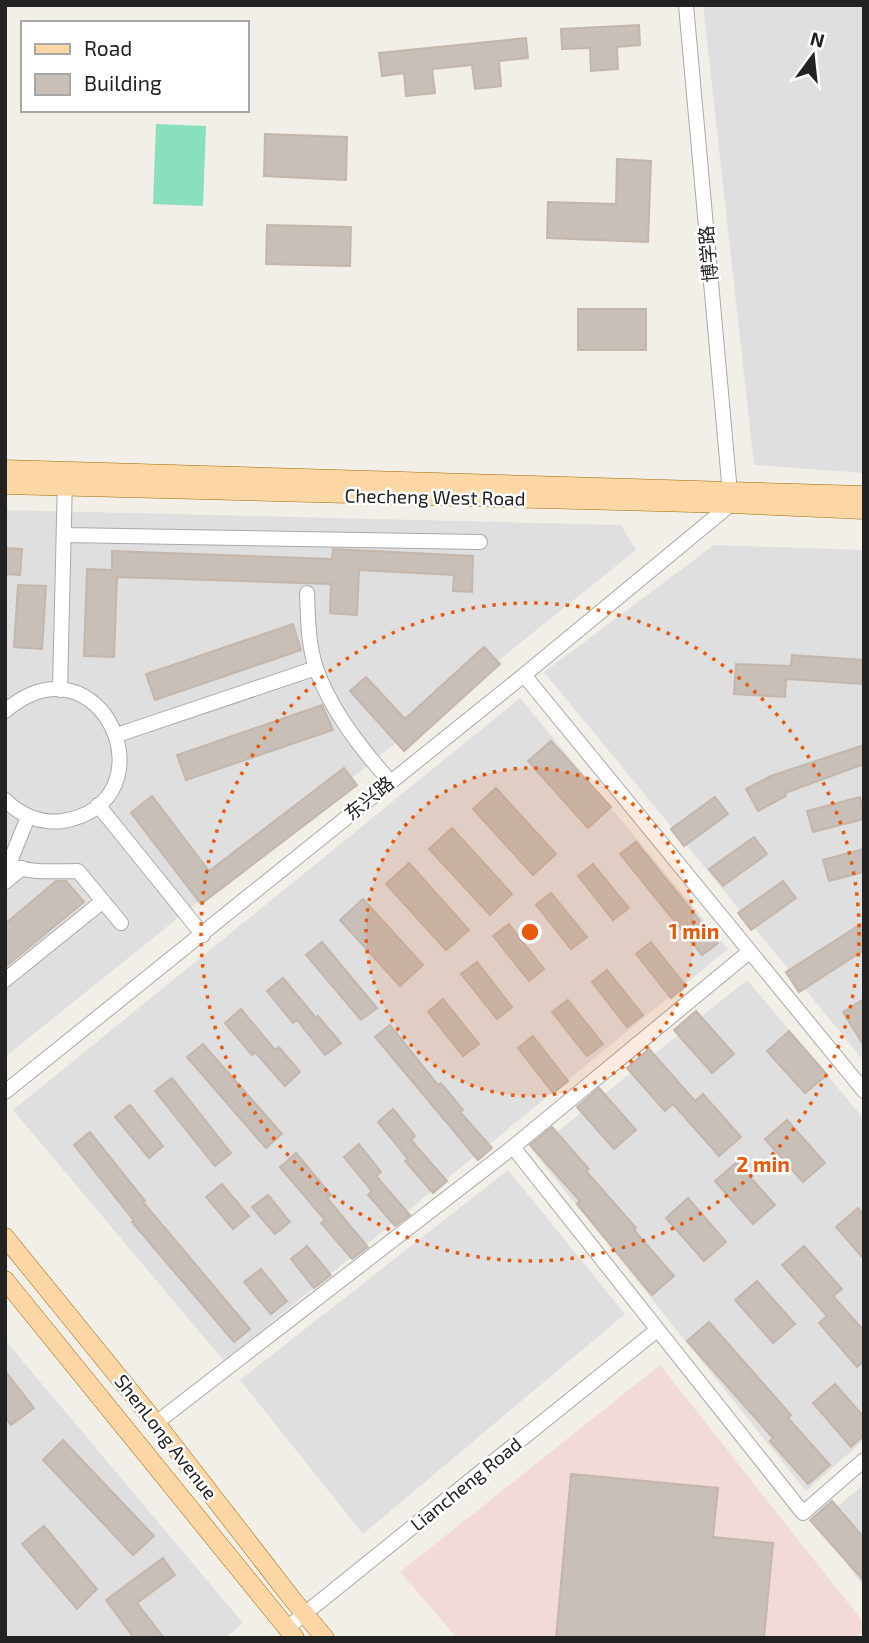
<svg xmlns="http://www.w3.org/2000/svg" width="869" height="1643" font-family="'Exo 2','Noto Sans SC',sans-serif">
  <style>
    .residential { fill: #e0dfdf }
    .commercial { fill: #f2dad9 }
    .pitch { fill: #88e0be }
    .building { fill: #c7bfb8; stroke: #c4b6ab; stroke-width: 2 }
    .lines { fill: none; stroke-linecap: round; stroke-linejoin: round }
    .minor-casing { stroke: #a9a9a9; stroke-width: 16 }
    .major-casing { stroke: #a06b00; stroke-width: 19 }
    .minor { stroke: #fff; stroke-width: 14 }
    .major { stroke: #fcd6a4; stroke-width: 18 }
    .ring { fill: none; stroke: #e8590c; stroke-width: 3.5; stroke-dasharray: 3.5 7 }
    .labels { text-anchor: middle; stroke-width: 5; stroke-linejoin: round; paint-order: stroke }
    .street-label { font-size: 19px; fill: #222; stroke: #fff }
    .centre { fill: #e8590c; stroke: #fff; stroke-width: 3.5 }
    .ring-label { font-size: 21px; text-anchor: middle; font-weight: bold; fill: #e8590c; stroke: #fff; stroke-width: 5; stroke-linejoin: round; paint-order: stroke }
  </style>
  <rect width="100%" height="100%" fill="#f2efe9"/>
  <!-- residential -->
  <path class="residential" d="M 703,5 L 864,5 L 864,473 L 754,465 Z
    M 5,510 L 621,525 L 636,550 L 5,1057 Z
    M 714,545 L 864,550 L 864,1061 L 544,672 Z
    M 520,698 L 728,949 L 224,1361 L 13,1110 Z
    M 747,980 L 864,1119 L 864,1440 L 806,1491 L 533,1151 Z
    M 508,1170 L 625,1314 L 363,1534 L 240,1380 Z
    M 5,1340 L 243,1623 L 225,1638 L 5,1638 Z
    M 864,1484 L 864,1587 L 817,1524 Z"/>
  <!-- commercial -->
  <path class="commercial" d="M 660,1365 L 864,1623 L 864,1631 L 856,1638 L 457,1638 L 400,1572 Z"/>
  <!-- pitch -->
  <path class="pitch" d="M 156,124 L 206,126 L 203,206 L 153,204 Z"/>
  <!-- building -->
  <path class="building" d="M 639,25 L 640,45 L 617,47 L 618,69 L 591,71 L 590,48 L 562,49 L 561,29 Z
    M 526,38 L 528,58 L 499,61 L 501,86 L 475,89 L 472,65 L 432,69 L 435,93 L 406,96 L 404,73 L 382,76 L 379,53 Z
    M 265,134 L 347,137 L 346,180 L 264,176 Z
    M 617,159 L 651,161 L 648,242 L 547,238 L 548,202 L 616,204 Z
    M 267,225 L 351,227 L 350,266 L 266,264 Z
    M 578,309 L 646,309 L 646,350 L 578,350 Z
    M 5,548 L 22,549 L 20,575 L 5,574 Z
    M 333,549 L 473,556 L 472,592 L 453,591 L 454,575 L 359,570 L 357,615 L 330,613 L 331,584 L 117,577 L 114,657 L 84,656 L 87,569 L 112,570 L 112,551 L 332,559 Z
    M 18,585 L 46,586 L 42,649 L 14,647 Z
    M 293,624 L 301,650 L 155,700 L 146,674 Z
    M 484,647 L 500,664 L 404,751 L 350,691 L 366,677 L 405,719 Z
    M 792,655 L 864,660 L 863,684 L 786,679 L 785,697 L 734,694 L 736,664 L 791,666 Z
    M 322,705 L 333,730 L 186,780 L 177,755 Z
    M 551,741 L 611,807 L 588,828 L 528,761 Z
    M 864,745 L 864,764 L 785,793 L 786,796 L 758,811 L 746,789 L 771,776 Z
    M 344,768 L 357,785 L 201,904 L 131,813 L 152,796 L 209,871 Z
    M 496,788 L 556,854 L 533,875 L 473,809 Z
    M 715,797 L 728,814 L 684,846 L 671,829 Z
    M 860,797 L 864,819 L 813,832 L 807,811 Z
    M 452,828 L 512,894 L 490,915 L 429,849 Z
    M 754,837 L 767,854 L 723,886 L 709,869 Z
    M 636,842 L 718,943 L 702,955 L 620,854 Z
    M 864,849 L 864,872 L 829,881 L 823,860 Z
    M 409,863 L 469,930 L 446,950 L 386,884 Z
    M 593,864 L 629,908 L 613,920 L 578,876 Z
    M 56,881 L 66,881 L 84,902 L 5,967 L 5,924 Z
    M 783,881 L 796,898 L 751,930 L 738,913 Z
    M 551,893 L 587,937 L 571,949 L 536,905 Z
    M 363,899 L 423,965 L 400,986 L 340,920 Z
    M 864,922 L 864,950 L 799,992 L 786,972 Z
    M 509,924 L 544,969 L 529,981 L 493,936 Z
    M 322,942 L 377,1008 L 361,1020 L 306,955 Z
    M 651,942 L 686,986 L 671,998 L 636,954 Z
    M 477,962 L 512,1007 L 497,1019 L 461,974 Z
    M 607,970 L 643,1015 L 627,1027 L 592,982 Z
    M 283,978 L 316,1018 L 318,1016 L 341,1043 L 325,1055 L 297,1020 L 293,1023 L 267,991 Z
    M 443,999 L 479,1044 L 463,1056 L 428,1012 Z
    M 864,999 L 864,1046 L 843,1012 Z
    M 568,1000 L 603,1044 L 587,1056 L 552,1012 Z
    M 241,1009 L 275,1050 L 279,1047 L 300,1072 L 285,1086 L 255,1052 L 252,1055 L 225,1023 Z
    M 696,1011 L 734,1054 L 712,1073 L 674,1030 Z
    M 390,1025 L 438,1085 L 441,1083 L 463,1110 L 460,1112 L 492,1148 L 478,1160 L 375,1037 Z
    M 789,1031 L 827,1075 L 805,1093 L 767,1051 Z
    M 533,1036 L 568,1081 L 553,1093 L 518,1048 Z
    M 203,1044 L 282,1134 L 266,1148 L 187,1057 Z
    M 649,1049 L 695,1101 L 703,1094 L 741,1137 L 719,1156 L 673,1104 L 665,1111 L 627,1068 Z
    M 172,1078 L 231,1153 L 215,1166 L 155,1091 Z
    M 599,1088 L 636,1130 L 614,1149 L 577,1107 Z
    M 130,1105 L 163,1146 L 149,1158 L 115,1117 Z
    M 393,1109 L 415,1136 L 411,1140 L 447,1181 L 433,1193 L 405,1161 L 408,1159 L 378,1122 Z
    M 787,1120 L 825,1163 L 803,1182 L 765,1139 Z
    M 552,1127 L 589,1169 L 586,1171 L 636,1228 L 634,1230 L 674,1276 L 652,1295 L 577,1204 L 580,1201 L 530,1145 Z
    M 90,1132 L 145,1201 L 143,1202 L 250,1329 L 234,1342 L 132,1222 L 134,1221 L 74,1145 Z
    M 359,1144 L 381,1172 L 376,1176 L 410,1215 L 395,1226 L 368,1195 L 372,1191 L 344,1157 Z
    M 296,1153 L 331,1195 L 327,1198 L 368,1247 L 352,1259 L 321,1223 L 325,1220 L 280,1167 Z
    M 737,1162 L 775,1205 L 753,1224 L 715,1181 Z
    M 222,1184 L 249,1216 L 233,1229 L 206,1197 Z
    M 268,1195 L 290,1222 L 275,1234 L 252,1207 Z
    M 688,1198 L 726,1242 L 704,1261 L 666,1218 Z
    M 858,1208 L 864,1215 L 864,1259 L 836,1227 Z
    M 307,1246 L 331,1275 L 314,1288 L 291,1259 Z
    M 804,1246 L 842,1289 L 833,1296 L 864,1331 L 864,1361 L 857,1367 L 819,1323 L 827,1316 L 782,1265 Z
    M 261,1269 L 287,1301 L 271,1314 L 244,1282 Z
    M 757,1281 L 795,1324 L 773,1343 L 735,1300 Z
    M 709,1322 L 791,1415 L 788,1418 L 830,1465 L 808,1484 L 770,1441 L 773,1438 L 687,1341 Z
    M 5,1371 L 34,1408 L 11,1425 L 5,1418 Z
    M 835,1384 L 864,1417 L 864,1435 L 851,1447 L 813,1403 Z
    M 63,1440 L 154,1536 L 133,1555 L 43,1460 Z
    M 571,1474 L 718,1488 L 713,1537 L 773,1543 L 764,1638 L 556,1638 Z
    M 832,1501 L 864,1538 L 864,1581 L 810,1520 Z
    M 44,1526 L 97,1589 L 77,1609 L 22,1544 Z
    M 163,1558 L 175,1575 L 137,1603 L 164,1638 L 134,1638 L 106,1600 Z"/>
  <g class="lines">
    <defs>
      <path id="minor" d="M 64,535 L 480,542
        M 307,593 C 308,618 308,644 316,668 C 330,709 361,749 390,781
        M 524,675 L 864,1091
        M 60,690 L 65,478
        M 5,711 C 102,629 175,802 63,821 C 41,824 20,815 5,800
        M 117,735 L 316,668
        M 98,805 L 203,935
        M 5,863 C 27,874 54,871 78,871 L 121,923
        M 9,864 L 28,817
        M 5,882 L 22,868
        M 5,980 L 103,901
        M 5,1092 L 524,675 L 731,504 L 686,5
        M 513,1147 L 803,1513 L 864,1460
        M 156,1423 L 513,1147 L 749,952
        M 287,1628 L 657,1330"/>
      <path id="major" d="M 5,469 L 864,495
        M 5,485 L 731,504 L 864,510
        M 5,1237 L 156,1423 L 293,1600 L 325,1638
        M 5,1280 L 295,1638"/>
    </defs>
    <!-- minor casing -->
    <use href="#minor" class="minor-casing"/>
    <!-- major casing -->
    <use href="#major" class="major-casing"/>
    <!-- minor -->
    <use href="#minor" class="minor"/>
    <!-- major -->
    <use href="#major" class="major"/>
  </g>
  <!-- distance rings -->
  <circle cx="530" cy="932" r="164" fill="#e8590c" fill-opacity=".12"/>
  <g class="ring">
    <circle cx="530" cy="932" r="164"/>
    <circle cx="530" cy="932" r="329"/>
  </g>
  <g class="labels">
    <!-- street labels -->
    <g class="street-label">
      <text transform="translate(708 254) rotate(-95)" y="7">博学路</text>
      <text transform="translate(435 497) rotate(1)" y="7">Checheng West Road</text>
      <text transform="translate(369 798) rotate(-39)" y="7">东兴路</text>
      <text transform="translate(166 1437) rotate(52)" y="7">ShenLong Avenue</text>
      <text transform="translate(466 1484) rotate(-39)" y="7">Liancheng Road</text>
    </g>
  </g>
  <circle cx="530" cy="932" r="10" class="centre"/>
  <g class="ring-label">
    <text x="694" y="939">1 min</text>
    <text x="763" y="1172">2 min</text>
  </g>
  <!-- border -->
  <rect width="869" height="1643" fill="none" stroke="#222222" stroke-width="14"/>
  <!-- legend -->
  <rect x="21" y="21" width="228" height="91" fill="#ffffff" stroke="#a7a7a7" stroke-width="2"/>
  <rect x="35" y="44" width="35" height="10" fill="#fcd6a4" stroke="#a7a7a7" stroke-width="2"/>
  <text x="84" y="56" font-size="21" fill="#222222">Road</text>
  <rect x="35" y="74" width="35" height="21" fill="#c7bfb8" stroke="#a7a7a7" stroke-width="2"/>
  <text x="84" y="91" font-size="21" fill="#222222">Building</text>
  <!-- north arrow -->
  <g transform="translate(813 56) rotate(15)" stroke="#ffffff" stroke-width="5" paint-order="stroke">
  <path d="M0-5L12 26L0 18L-12 26Z" fill="#222222"/>
  <text y="-10" font-size="19" font-weight="bold" text-anchor="middle" fill="#222222">N</text>
  </g>
</svg>
